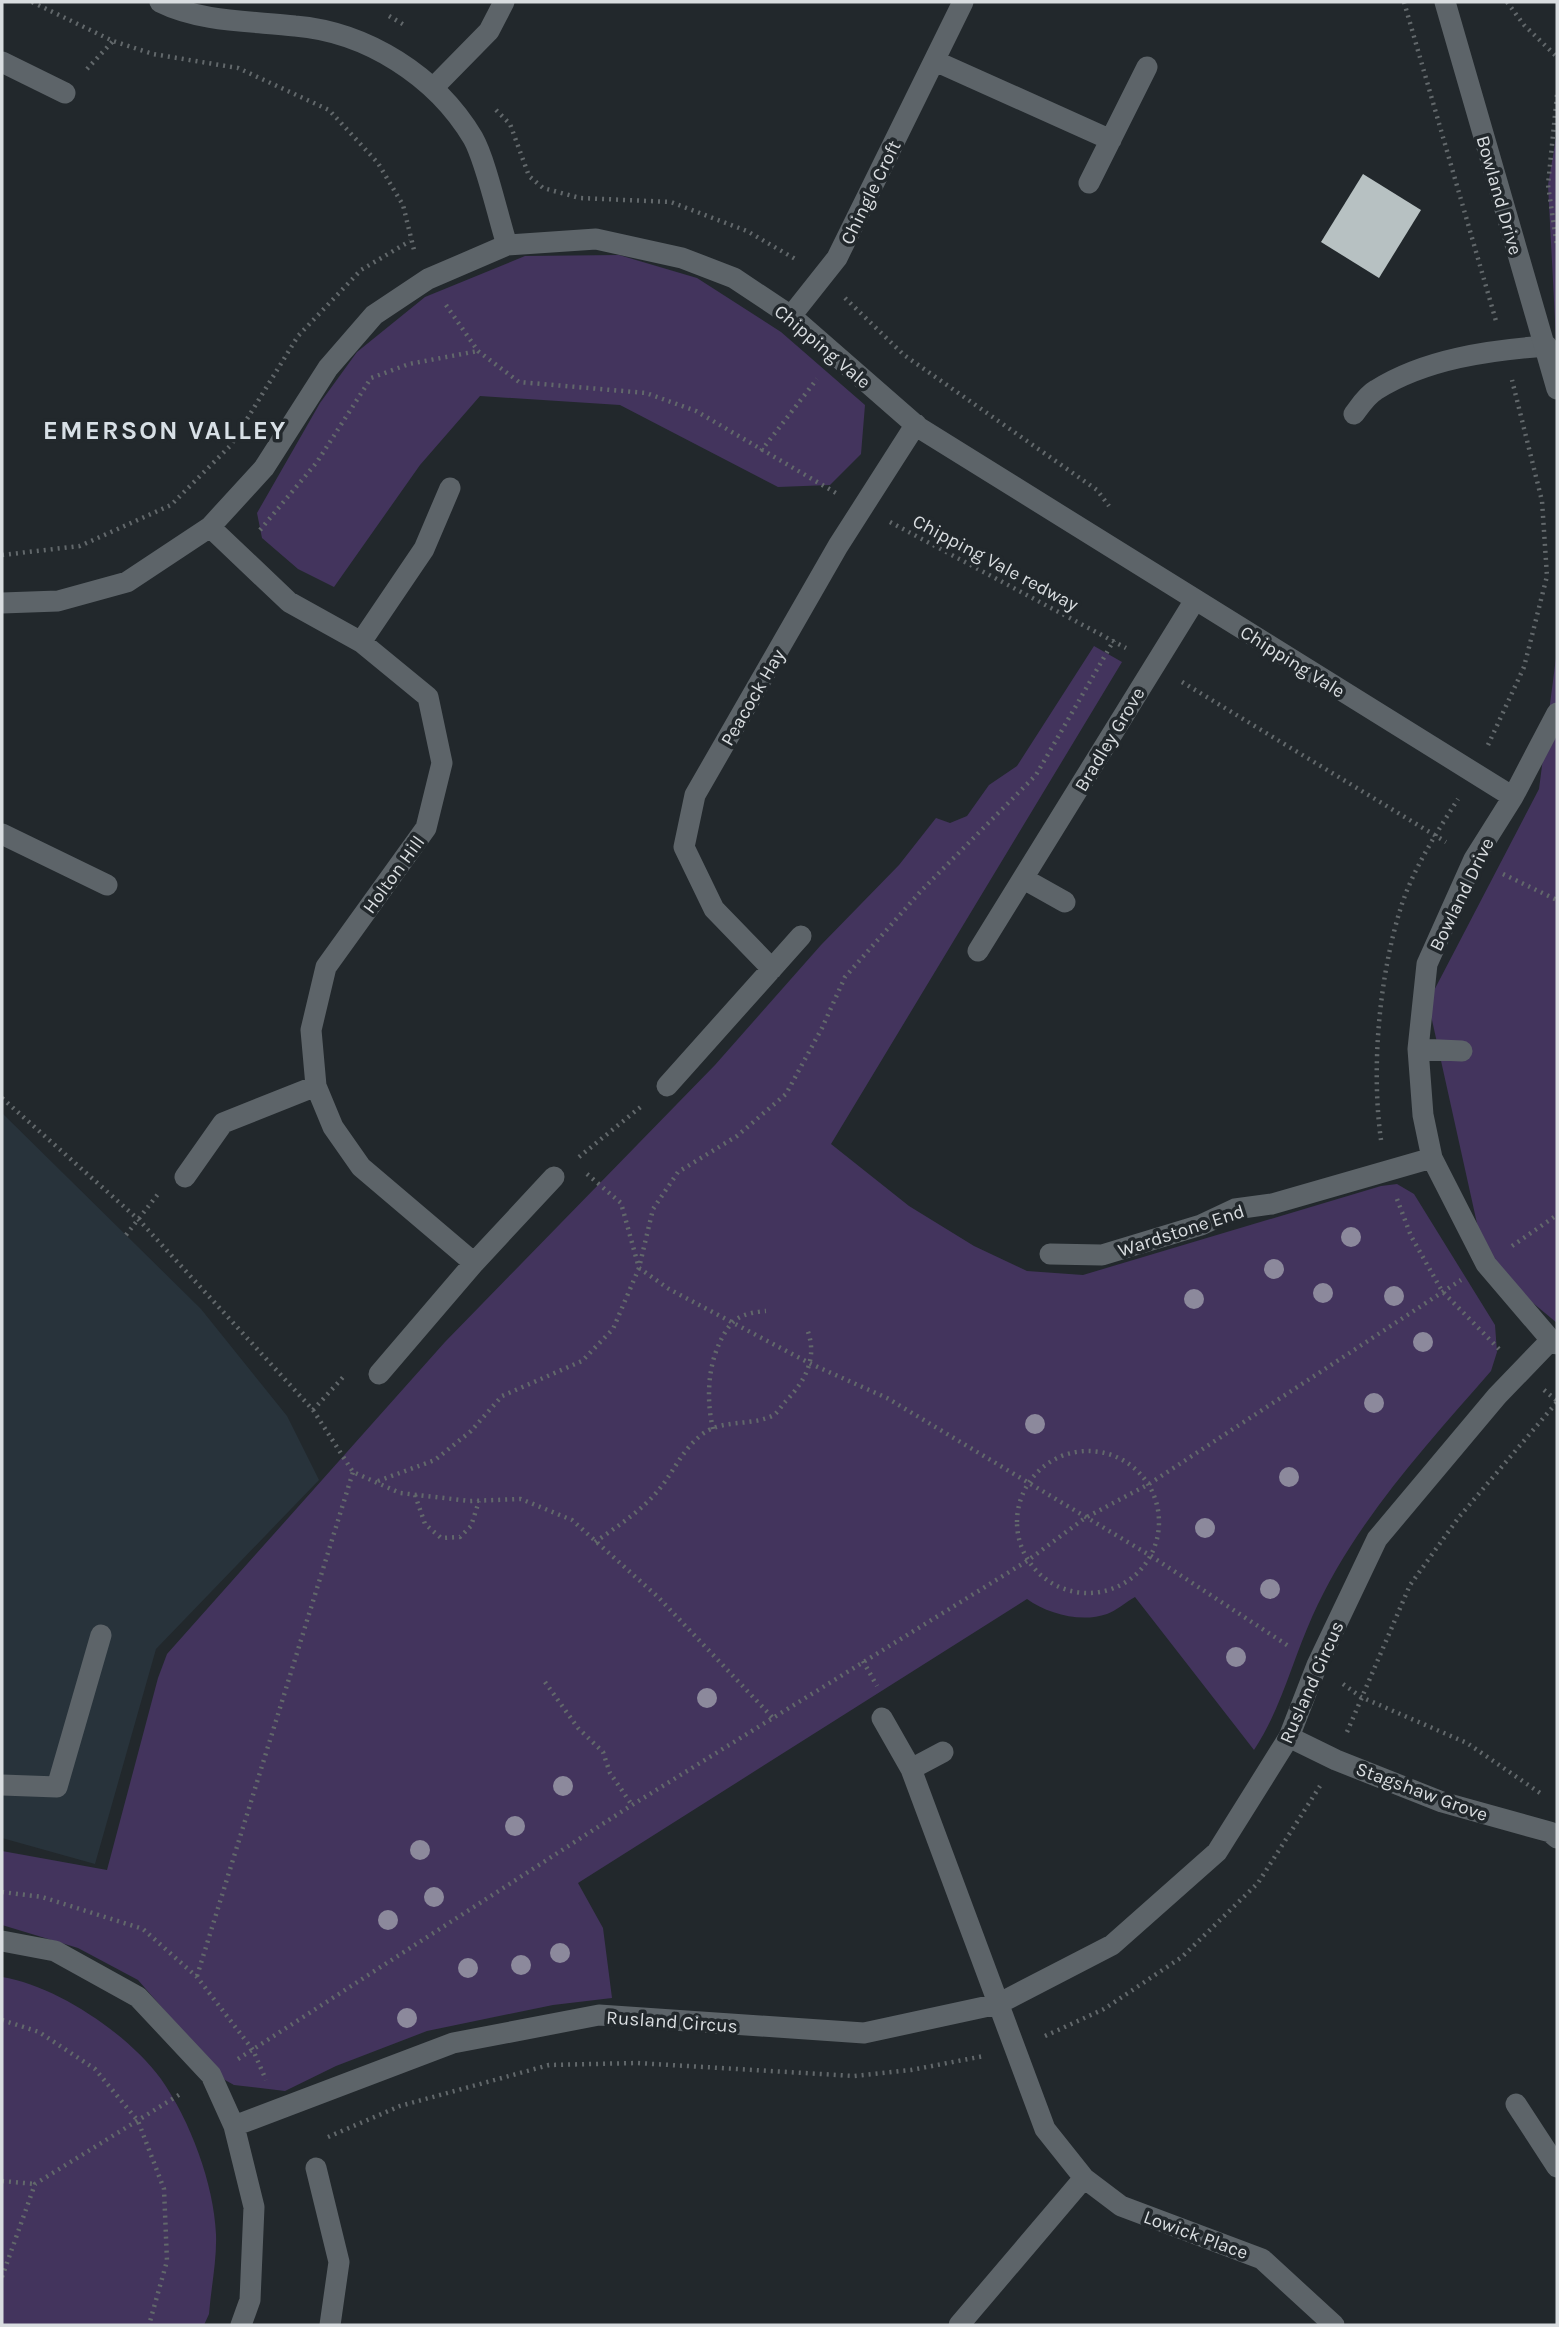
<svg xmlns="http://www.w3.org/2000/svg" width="1559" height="2327" font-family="Karla,sans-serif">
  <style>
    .built { fill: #28333b }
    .green { fill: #43345d }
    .building { fill: #b7c1c2 }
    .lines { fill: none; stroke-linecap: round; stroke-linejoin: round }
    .path { stroke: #62686b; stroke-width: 4.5; stroke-dasharray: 2 5; stroke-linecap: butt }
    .lane { stroke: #5d6469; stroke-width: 21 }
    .street { stroke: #5d6469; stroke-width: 21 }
    .tree { fill: #8c899c }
    .labels { text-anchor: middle; stroke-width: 7; stroke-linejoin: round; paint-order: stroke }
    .street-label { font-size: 19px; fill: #d9dde0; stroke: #22282c }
    .district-label { font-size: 26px; font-weight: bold; letter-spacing: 2px; fill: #d8e0e6; stroke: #22282c }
  </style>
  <rect width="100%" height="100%" fill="#22282c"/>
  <!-- built -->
  <path class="built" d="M 2,1113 L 201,1309 L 287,1416 L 319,1480 L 156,1649 L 95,1864 L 2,1838 Z"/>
  <!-- green -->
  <path class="green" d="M 1557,132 L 1557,358 L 1548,185 Z
    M 619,255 L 697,278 L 781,332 L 865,405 L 861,454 L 830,485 L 778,487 L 620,405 L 480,396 L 420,465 L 334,587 L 298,569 L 262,538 L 257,513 L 320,403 L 357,352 L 425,297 L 525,256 Z
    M 1094,646 L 1122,662 L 831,1144 L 909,1206 L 974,1246 L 1027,1271 L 1083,1275 L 1381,1186 L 1397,1184 L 1414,1194 L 1495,1325 L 1497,1352 L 1491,1371 C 1424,1448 1354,1523 1312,1617 C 1292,1662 1281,1709 1254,1750 L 1135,1597 C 1126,1602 1116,1611 1107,1614 C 1081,1623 1048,1614 1027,1599 L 578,1883 L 603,1928 L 612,1998 L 553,2005 L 427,2031 L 336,2066 L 285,2091 L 234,2085 L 225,2080 L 138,1980 L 78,1948 L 2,1925 L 2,1851 L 107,1870 L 158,1678 L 167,1654 L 445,1342 L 715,1065 L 821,945 L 899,865 L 936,818 L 950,823 L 967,816 L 989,785 L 1017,766 Z
    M 1557,650 L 1557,1323 L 1486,1264 L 1428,1002 L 1539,789 Z
    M 2,1977 C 57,1986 128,2034 161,2079 C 190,2120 214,2184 216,2234 C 217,2260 211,2288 209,2314 L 204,2325 L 2,2325 Z"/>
  <!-- building -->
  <path class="building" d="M 1363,174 L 1421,210 L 1379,278 L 1321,242 Z"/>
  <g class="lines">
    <!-- path -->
    <path class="path" d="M 32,2 L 113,41 L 153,54 L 238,68 L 329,110 L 378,163 L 403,205 L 414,250
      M 1404,2 L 1496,321
      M 1507,2 L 1524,25 L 1557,57
      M 389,16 L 406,26
      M 87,69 L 113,41
      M 1557,95 L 1548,185 L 1557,246
      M 496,110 L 510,124 L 529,176 L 543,188 L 580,198 L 671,202 L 747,231 L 797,260
      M 845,298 L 904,355 L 1097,490 L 1109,506
      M 446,305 L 478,351 L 519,382 L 646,393 L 696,411 L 836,493
      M 761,451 L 817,379
      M 890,522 L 1126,648
      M 260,530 L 317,462 L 371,378 L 409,364 L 478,351
      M 2,555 L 80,546 L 171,505 L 231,445 L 298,336 L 361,270 L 410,241
      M 1182,682 L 1446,842
      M 1488,745 L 1524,667 L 1547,576 L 1542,501 L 1512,380
      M 1503,874 L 1557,900
      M 2,1098 L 139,1220 L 313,1410 L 353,1472 L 400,1493 L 470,1501 L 521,1499 L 572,1520 L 658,1597 L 774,1719
      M 1381,1140 C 1371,1069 1379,977 1401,907 C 1413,869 1437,832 1458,799
      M 579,1157 L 643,1105
      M 587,1174 L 621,1203 L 639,1268 L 669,1289 L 811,1364 L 887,1398 L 1151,1556 L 1290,1647
      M 1397,1199 L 1411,1236 L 1442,1291 L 1499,1349
      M 126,1235 L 158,1194
      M 1512,1246 L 1557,1215
      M 1544,1390 L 1557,1401
      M 313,1410 L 346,1374
      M 713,1429 C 705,1395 708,1353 731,1324 C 740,1314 754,1312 766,1311
      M1017 1522a71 71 0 1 1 142 0a71 71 0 1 1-142 0Z
      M 378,1481 L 435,1460 L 471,1431 L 502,1396 L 582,1361 L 613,1329 L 639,1268 L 653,1209 L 678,1172 L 737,1136 L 786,1094 L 822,1028 L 845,977 L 921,891 L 1036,775 L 1114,640
      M 415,1495 L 425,1524 L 441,1538 L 460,1537 L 471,1526 L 479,1501
      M 595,1542 C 618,1526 644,1509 661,1487 C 675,1469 682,1451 700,1436 C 721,1418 748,1427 772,1416 C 777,1414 782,1405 786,1401 C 806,1380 818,1357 807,1329
      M 863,1661 L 877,1686
      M 545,1682 L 578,1728 L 603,1752 L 610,1773 L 632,1805
      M 1343,1684 L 1361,1697 L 1467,1743 L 1543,1795
      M 1347,1732 L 1410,1585 L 1459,1517 L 1557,1402
      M 2,1892 L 42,1897 L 143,1929 L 197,1977 L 253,2050 L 266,2080
      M 197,1976 L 353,1472
      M 2,2020 L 39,2032 L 95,2069 L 138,2121 L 164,2189 L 167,2261 L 149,2325
      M 1045,2036 L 1104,2009 L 1182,1957 L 1258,1883 L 1320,1786
      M 238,2059 L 632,1805 L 1027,1561 L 1085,1518 L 1149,1484 L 1461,1280
      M 328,2137 L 400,2106 L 549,2065 L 637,2063 L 854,2076 L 911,2070 L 984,2056
      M 2,2181 L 35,2184
      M 2,2277 L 35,2184 L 182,2093"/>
    <!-- lane -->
    <path class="lane" d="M 1354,414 C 1360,406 1367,395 1376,390 C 1425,359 1490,350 1547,346
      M 2,1785 L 57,1787 L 101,1635"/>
    <!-- street -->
    <path class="street" d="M 160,2 C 200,22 251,21 295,26 C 367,32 436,76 473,138 C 486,161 498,217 507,245
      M 1445,2 L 1557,389
      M 935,61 L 1111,140
      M 2,62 L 65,93
      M 434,87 L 489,31 L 504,2
      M 1089,183 L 1147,67
      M 791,316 L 837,258 L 963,2
      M 210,527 L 289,602 L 361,642 L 428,697 L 442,763 L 426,828 L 326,967 L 311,1030 L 316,1086 L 333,1127 L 361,1167 L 474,1263
      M 2,603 L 58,601 L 127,582 L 210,527 L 264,468 L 328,368 L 374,315 L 428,279 L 507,245 L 596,239 L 682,258 L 734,278 L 791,316 L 918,427 L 1513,797
      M 361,642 L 424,549 L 450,488
      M 1557,713 L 1513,797 L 1474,859 L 1427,964 L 1418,1049 L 1423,1115 L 1432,1158 L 1486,1264 L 1551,1340 L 1557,1344
      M 2,834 L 107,885
      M 1024,879 L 1065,902
      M 978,951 L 1195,600
      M 772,969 L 714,909 L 684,847 L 695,795 L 838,546 L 916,424
      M 1418,1049 L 1462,1051
      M 667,1086 L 801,936
      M 185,1177 L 223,1123 L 316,1086
      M 1050,1254 L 1102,1255 L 1201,1225 L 1235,1209 L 1272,1204 L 1432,1158
      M 379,1374 L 474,1263 L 554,1177
      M 882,1718 L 911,1769 L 1045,2129 L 1084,2178 L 1121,2206 L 1262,2259 L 1334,2325
      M 1289,1737 L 1336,1760 L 1442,1802 L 1550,1832 L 1557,1838
      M 911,1769 L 943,1752
      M 2,1941 L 55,1951 L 138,1997 L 211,2075 L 234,2126 L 254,2207 L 250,2300 L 241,2325
      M 1516,2104 L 1557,2167
      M 234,2126 L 453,2043 L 599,2015 L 864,2033 L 998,2004 L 1112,1945 L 1217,1852 L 1289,1737 L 1317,1665 L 1377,1539 L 1497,1396 L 1551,1340
      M 316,2168 L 339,2262 L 330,2325
      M 959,2325 L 1084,2178"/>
  </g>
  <!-- trees -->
  <g class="tree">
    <circle cx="1351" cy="1237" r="10"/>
    <circle cx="1274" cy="1269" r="10"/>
    <circle cx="1323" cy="1293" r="10"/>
    <circle cx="1394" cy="1296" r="10"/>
    <circle cx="1194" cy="1299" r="10"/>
    <circle cx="1423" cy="1342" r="10"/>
    <circle cx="1374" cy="1403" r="10"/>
    <circle cx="1035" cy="1424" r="10"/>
    <circle cx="1289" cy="1477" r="10"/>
    <circle cx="1205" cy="1528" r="10"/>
    <circle cx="1270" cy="1589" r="10"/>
    <circle cx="1236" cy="1657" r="10"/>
    <circle cx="707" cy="1698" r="10"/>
    <circle cx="563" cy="1786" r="10"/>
    <circle cx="515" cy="1826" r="10"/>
    <circle cx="420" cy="1850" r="10"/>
    <circle cx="434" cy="1897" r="10"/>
    <circle cx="388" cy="1920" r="10"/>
    <circle cx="560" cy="1953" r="10"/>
    <circle cx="521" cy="1965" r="10"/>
    <circle cx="468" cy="1968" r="10"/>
    <circle cx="407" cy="2018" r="10"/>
  </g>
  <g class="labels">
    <!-- street labels -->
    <g class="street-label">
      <text transform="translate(870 192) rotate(-64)" y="7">Chingle Croft</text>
      <text transform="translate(1500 195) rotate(74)" y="7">Bowland Drive</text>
      <text transform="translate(823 346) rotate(40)" y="7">Chipping Vale</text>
      <text transform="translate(996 562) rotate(28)" y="7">Chipping Vale redway</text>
      <text transform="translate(1293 661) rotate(32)" y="7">Chipping Vale</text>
      <text transform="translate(752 697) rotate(-60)" y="7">Peacock Hay</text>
      <text transform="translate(1109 739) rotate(-59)" y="7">Bradley Grove</text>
      <text transform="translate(393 874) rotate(-54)" y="7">Holton Hill</text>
      <text transform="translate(1461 894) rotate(-64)" y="7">Bowland Drive</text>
      <text transform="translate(1181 1230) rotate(-18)" y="7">Wardstone End</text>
      <text transform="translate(1311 1682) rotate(-66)" y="7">Rusland Circus</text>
      <text transform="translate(1422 1791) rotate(20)" y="7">Stagshaw Grove</text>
      <text transform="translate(672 2021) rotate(4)" y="7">Rusland Circus</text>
      <text transform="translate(1196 2234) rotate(20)" y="7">Lowick Place</text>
    </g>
    <!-- district labels -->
    <g class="district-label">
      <text x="165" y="439">EMERSON VALLEY</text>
    </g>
  </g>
  <!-- border -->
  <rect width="1559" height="2327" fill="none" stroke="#d9dde0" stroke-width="7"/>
</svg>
